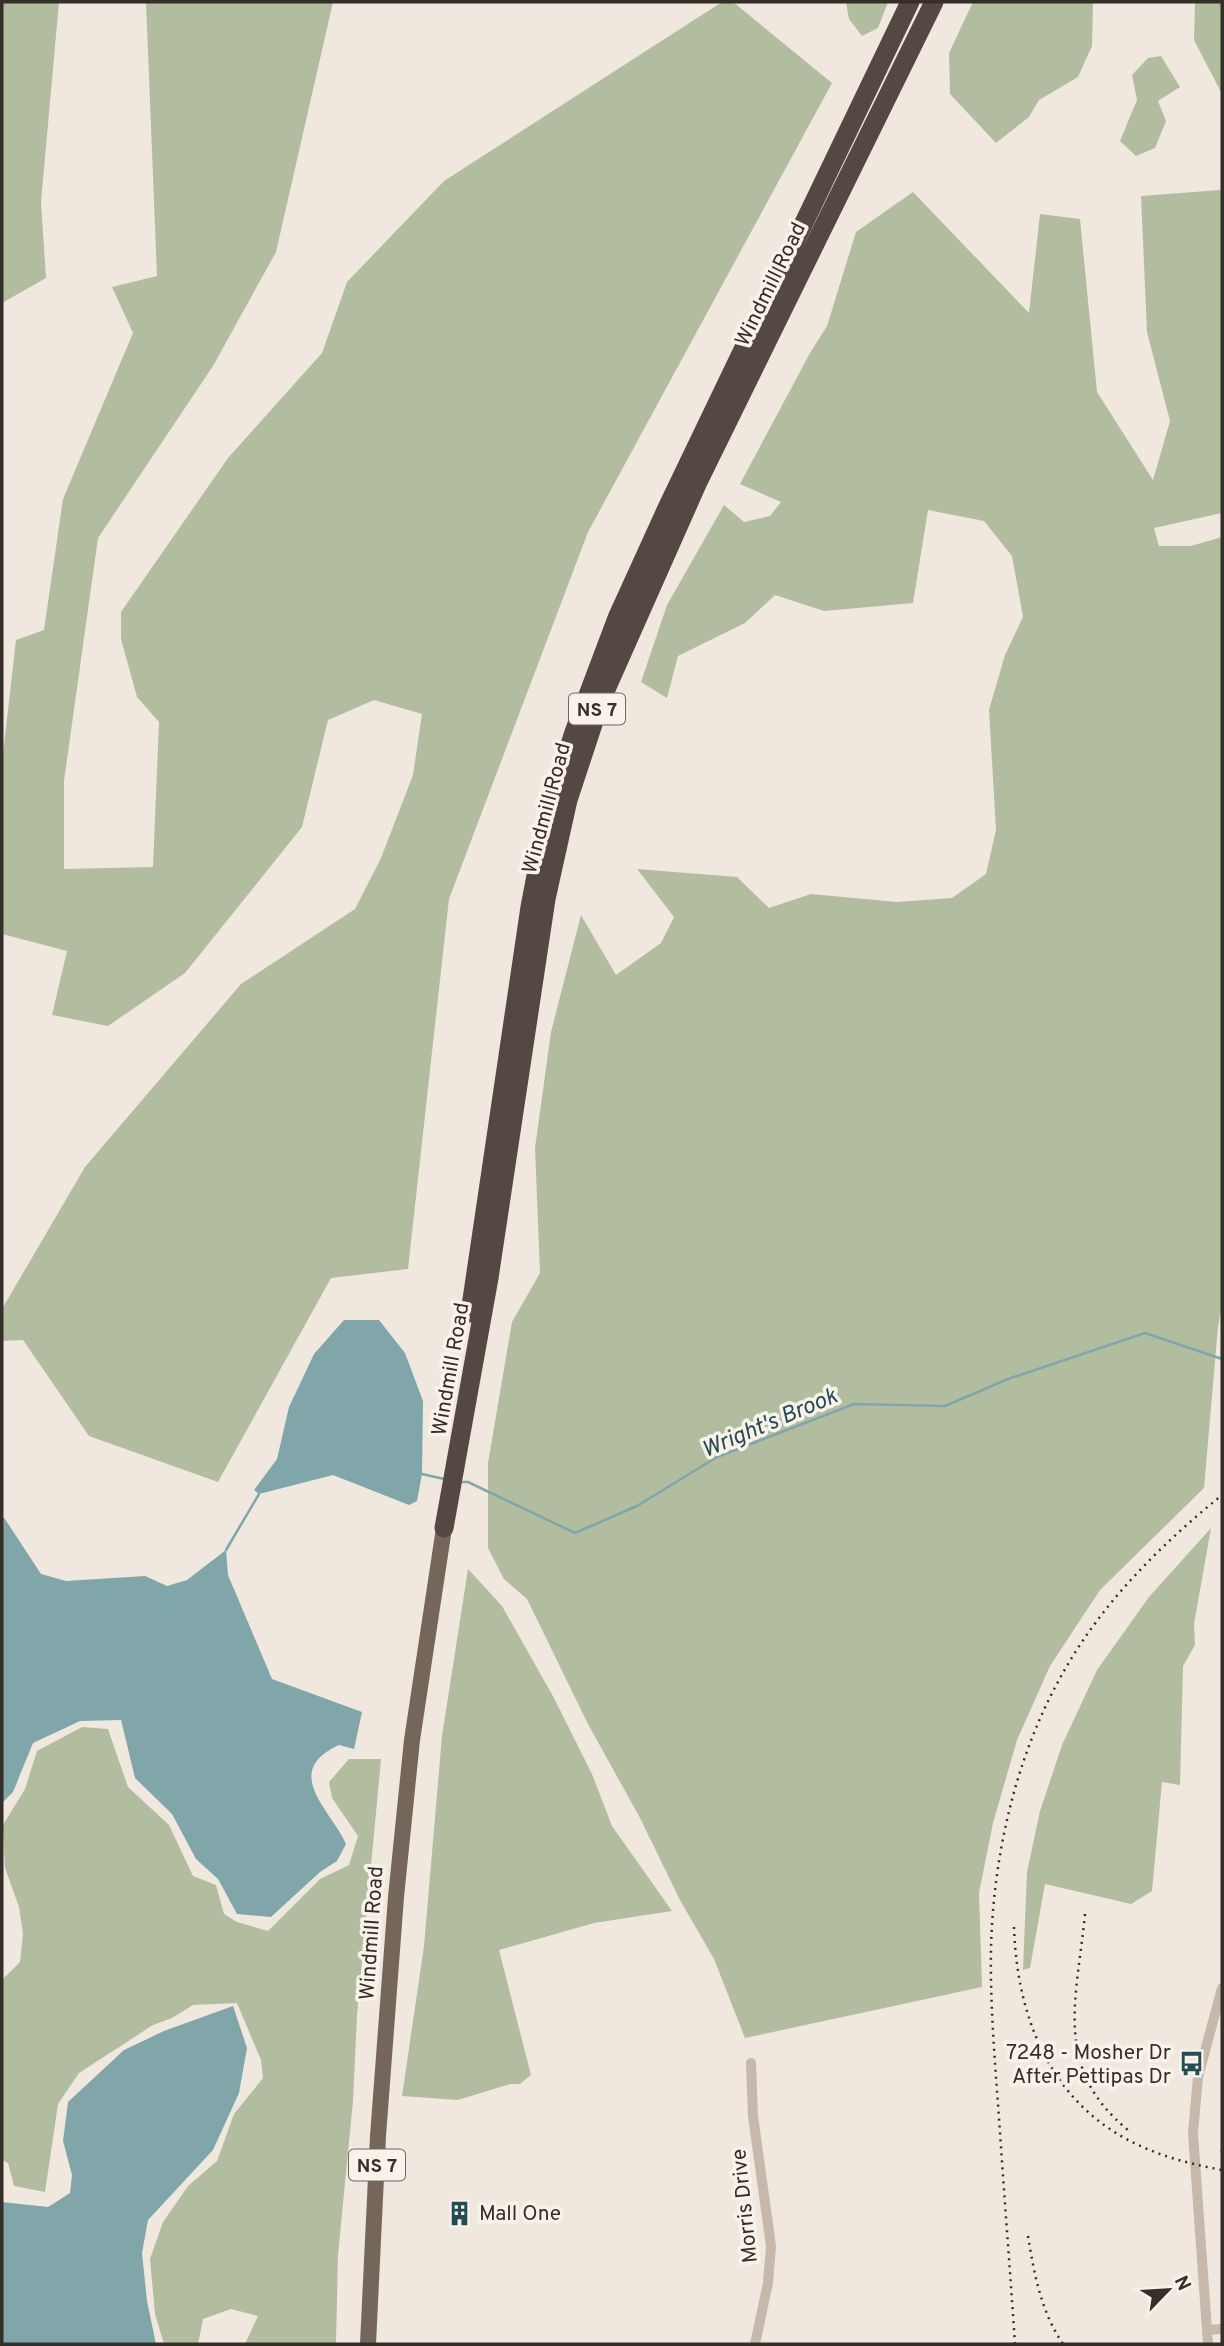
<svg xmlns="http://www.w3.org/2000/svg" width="1224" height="2346" font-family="Overpass,sans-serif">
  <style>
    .green { fill: #b2bd9f }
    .water { fill: #80a6aa }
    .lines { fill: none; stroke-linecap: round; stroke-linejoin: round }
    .stream { stroke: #80a6aa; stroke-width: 2.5 }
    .street { stroke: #c6b9ab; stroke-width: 10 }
    .primary { stroke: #75665c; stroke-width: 16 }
    .highway { stroke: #554842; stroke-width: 19 }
    .rail { stroke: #352e29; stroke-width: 2.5; stroke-dasharray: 2 5; stroke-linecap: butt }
    .labels { text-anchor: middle; stroke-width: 7; stroke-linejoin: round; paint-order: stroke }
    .shield { fill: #f8f2ea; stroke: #706963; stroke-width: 2 }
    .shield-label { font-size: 19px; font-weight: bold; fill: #352e29 }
    .street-label { font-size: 21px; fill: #352e29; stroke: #f8f2ea }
    .poi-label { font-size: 21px; fill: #352e29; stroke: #f8f2ea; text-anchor: end }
    .water-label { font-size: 23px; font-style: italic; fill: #234d52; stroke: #f8f2ea }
  </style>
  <rect width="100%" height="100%" fill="#f0e8de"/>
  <!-- green -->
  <path class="green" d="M 2,2 L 59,2 L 41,202 L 46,278 L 2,303 Z
    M 146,2 L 333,2 L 276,252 L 213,366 L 98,538 L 64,781 L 64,869 L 153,867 L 159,722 L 137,697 L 121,639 L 121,612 L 228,458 L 322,353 L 347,282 L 444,181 L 722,2 L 733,2 L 832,83 L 588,532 L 449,899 L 408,1269 L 331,1278 L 218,1482 L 89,1436 L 23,1340 L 2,1341 L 2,1309 L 85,1167 L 241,984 L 355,909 L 381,858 L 413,775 L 422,714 L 374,700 L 328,720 L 302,827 L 185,973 L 108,1026 L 52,1015 L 67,951 L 2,934 L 2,763 L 16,640 L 44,630 L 63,499 L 133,333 L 112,287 L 157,276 Z
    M 846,2 L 888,2 L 878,28 L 862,36 L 849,19 Z
    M 973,2 L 1093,2 L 1092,46 L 1078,77 L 1039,100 L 1029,117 L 996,143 L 950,94 L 949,53 Z
    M 1195,2 L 1222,2 L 1222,94 L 1194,40 Z
    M 1161,56 L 1180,87 L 1158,101 L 1166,121 L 1155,148 L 1136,156 L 1120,141 L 1137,100 L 1132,75 L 1148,58 Z
    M 1220,190 L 1222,191 L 1222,513 L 1154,528 L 1159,546 L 1191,546 L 1222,537 L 1222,1301 L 1218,1327 L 1204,1488 L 1100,1590 L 1050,1666 L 1017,1740 L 993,1823 L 979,1893 L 982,1987 L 745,2038 L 714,1959 L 680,1900 L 640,1818 L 588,1724 L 527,1599 L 504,1579 L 488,1548 L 488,1463 L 512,1322 L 540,1273 L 535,1148 L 551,1032 L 581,915 L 616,975 L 661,943 L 674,917 L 637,869 L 737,877 L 769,908 L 811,894 L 897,902 L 952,898 L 986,874 L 996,830 L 989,710 L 1005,655 L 1023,617 L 1012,556 L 984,521 L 928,510 L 913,603 L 824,611 L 775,595 L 745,623 L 678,656 L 667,698 L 641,682 L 667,605 L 724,505 L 744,522 L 770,516 L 781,502 L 740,484 L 810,353 L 827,326 L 856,232 L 913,192 L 1029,313 L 1040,214 L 1080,219 L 1097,392 L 1153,480 L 1170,421 L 1147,332 L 1141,196 Z
    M 1211,1528 L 1194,1624 L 1195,1645 L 1183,1666 L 1180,1785 L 1162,1782 L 1152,1891 L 1131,1904 L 1045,1884 L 1030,1968 L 1023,1970 L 1027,1872 L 1040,1811 L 1062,1745 L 1097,1670 L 1149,1597 Z
    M 468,1569 L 502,1606 L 554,1698 L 592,1774 L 612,1826 L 672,1911 L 594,1923 L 499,1950 L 531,2075 L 520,2084 L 510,2084 L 458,2100 L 402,2096 L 424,1946 L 442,1736 Z
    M 82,1727 L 108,1729 L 128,1787 L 169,1825 L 193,1876 L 216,1885 L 224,1914 L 237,1922 L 268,1931 L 320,1879 L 349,1865 L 358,1836 L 332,1798 L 329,1782 L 349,1759 L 381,1759 L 357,2015 L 353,2101 L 338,2255 L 336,2344 L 245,2344 L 258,2316 L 231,2309 L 203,2319 L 198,2344 L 164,2344 L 155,2314 L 150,2259 L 163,2222 L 188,2186 L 217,2161 L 234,2114 L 263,2078 L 261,2060 L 237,2003 L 193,2005 L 172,2018 L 153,2025 L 79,2073 L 58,2104 L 45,2192 L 14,2186 L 8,2163 L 2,2160 L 2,1980 L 20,1962 L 23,1934 L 19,1907 L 5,1868 L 3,1825 L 25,1789 L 37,1751 Z"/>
  <!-- water -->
  <path class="water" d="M 344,1320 L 379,1320 L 405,1353 L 423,1401 L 422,1474 L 417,1501 L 409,1505 L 333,1475 L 259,1494 L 254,1490 L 277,1459 L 289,1407 L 314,1354 Z
    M 2,1517 L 5,1519 L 41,1574 L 66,1581 L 145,1576 L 167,1586 L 187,1580 L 226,1550 L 228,1575 L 272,1679 L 362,1712 L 354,1749 L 339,1745 C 280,1772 332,1811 346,1844 L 337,1861 L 320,1872 L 271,1917 L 237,1914 L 218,1879 L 196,1859 L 172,1814 L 135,1778 L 121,1720 L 80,1721 L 33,1743 L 13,1792 L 2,1803 Z
    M 233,2006 L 247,2048 L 239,2093 L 213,2150 L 148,2220 L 142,2253 L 147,2301 L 156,2344 L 2,2344 L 2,2202 L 48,2207 L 70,2193 L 72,2175 L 63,2141 L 68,2102 L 124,2050 L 164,2031 Z"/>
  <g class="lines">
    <!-- stream -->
    <path class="stream" d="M 422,1474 L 444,1479
      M 461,1482 L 468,1482 L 575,1533 L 637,1506 L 717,1457 L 854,1404 L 945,1406 L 1008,1379 L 1145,1333 L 1222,1359
      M 226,1550 L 259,1494"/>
    <!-- street -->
    <path class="street" d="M 751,2063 L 753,2116 L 771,2246 L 768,2283 L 755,2344
      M 1207,2330 L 1222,2329
      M 1208,2344 L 1193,2133 L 1198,2077 L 1222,1988"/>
    <!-- primary -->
    <path class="primary" d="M 368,2344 L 378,2136 L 396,1897 L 412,1740 L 444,1528"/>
    <!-- highway -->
    <path class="highway" d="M 470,1313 L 530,907 L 547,818 L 574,732 L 617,618 L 667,508 L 910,2
      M 444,1528 L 489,1278 L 546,899 L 568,800 L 600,703 L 698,482 L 934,2"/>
    <!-- rail -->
    <path class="rail" d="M 1085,1914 C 1077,1999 1052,2068 1128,2130
      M 1014,1927 C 1017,2021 1053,2109 1145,2148 C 1170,2159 1196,2165 1222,2170
      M 1221,2150 L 1222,2151
      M 1028,2236 C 1034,2273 1041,2312 1063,2344
      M 1015,2344 C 1010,2269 1004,2193 999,2118 C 995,2062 990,2005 991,1949 C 993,1858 1015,1760 1059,1680 C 1098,1607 1158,1547 1222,1495"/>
  </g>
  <!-- icons -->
  <defs>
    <symbol id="bus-bare" viewBox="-9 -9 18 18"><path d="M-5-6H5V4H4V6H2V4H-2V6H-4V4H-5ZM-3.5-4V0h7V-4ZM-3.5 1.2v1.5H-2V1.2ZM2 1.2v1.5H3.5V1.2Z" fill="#234d52" stroke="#f8f2ea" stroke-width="2.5" paint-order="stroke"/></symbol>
    <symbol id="building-bare" viewBox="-9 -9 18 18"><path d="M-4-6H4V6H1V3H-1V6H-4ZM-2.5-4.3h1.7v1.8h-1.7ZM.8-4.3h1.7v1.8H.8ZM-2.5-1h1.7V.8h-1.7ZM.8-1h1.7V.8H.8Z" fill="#234d52" stroke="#f8f2ea" stroke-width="2.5" paint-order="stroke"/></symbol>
  </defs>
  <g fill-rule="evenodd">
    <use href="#bus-bare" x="1174" y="2046" width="35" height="35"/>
    <use href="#building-bare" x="442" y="2196" width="35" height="35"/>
  </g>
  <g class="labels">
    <!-- shield labels -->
    <g class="shield">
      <rect x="569" y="693.5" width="56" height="31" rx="5"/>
      <rect x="349" y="2149.5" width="56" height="31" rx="5"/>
    </g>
    <g class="shield-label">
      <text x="597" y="716">NS 7</text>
      <text x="377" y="2172">NS 7</text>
    </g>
    <!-- street labels -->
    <g class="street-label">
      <text transform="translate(770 284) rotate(-64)" y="7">Windmill Road</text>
      <text transform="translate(546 808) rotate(-75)" y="7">Windmill Road</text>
      <text transform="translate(450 1369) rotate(-80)" y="7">Windmill Road</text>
      <text transform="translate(371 1933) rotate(-86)" y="7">Windmill Road</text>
      <text transform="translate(744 2206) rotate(-96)" y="7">Morris Drive</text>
    </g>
    <!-- poi labels -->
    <g class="poi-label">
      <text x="1171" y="2059">7248 - Mosher Dr<tspan x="1171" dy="24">After Pettipas Dr</tspan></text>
      <text x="479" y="2220" text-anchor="start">Mall One</text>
    </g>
    <!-- water labels -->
    <g class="water-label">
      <text transform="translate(769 1422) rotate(-23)" y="8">Wright's Brook</text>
    </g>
  </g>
  <!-- border -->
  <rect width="1224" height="2346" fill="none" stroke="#352e29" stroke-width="7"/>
  <!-- north arrow -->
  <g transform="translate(1168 2290) rotate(65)" stroke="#f8f2ea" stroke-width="5" paint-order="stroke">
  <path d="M0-5L12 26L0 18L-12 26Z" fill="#352e29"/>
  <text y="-10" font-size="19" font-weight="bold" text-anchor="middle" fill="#352e29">N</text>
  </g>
</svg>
